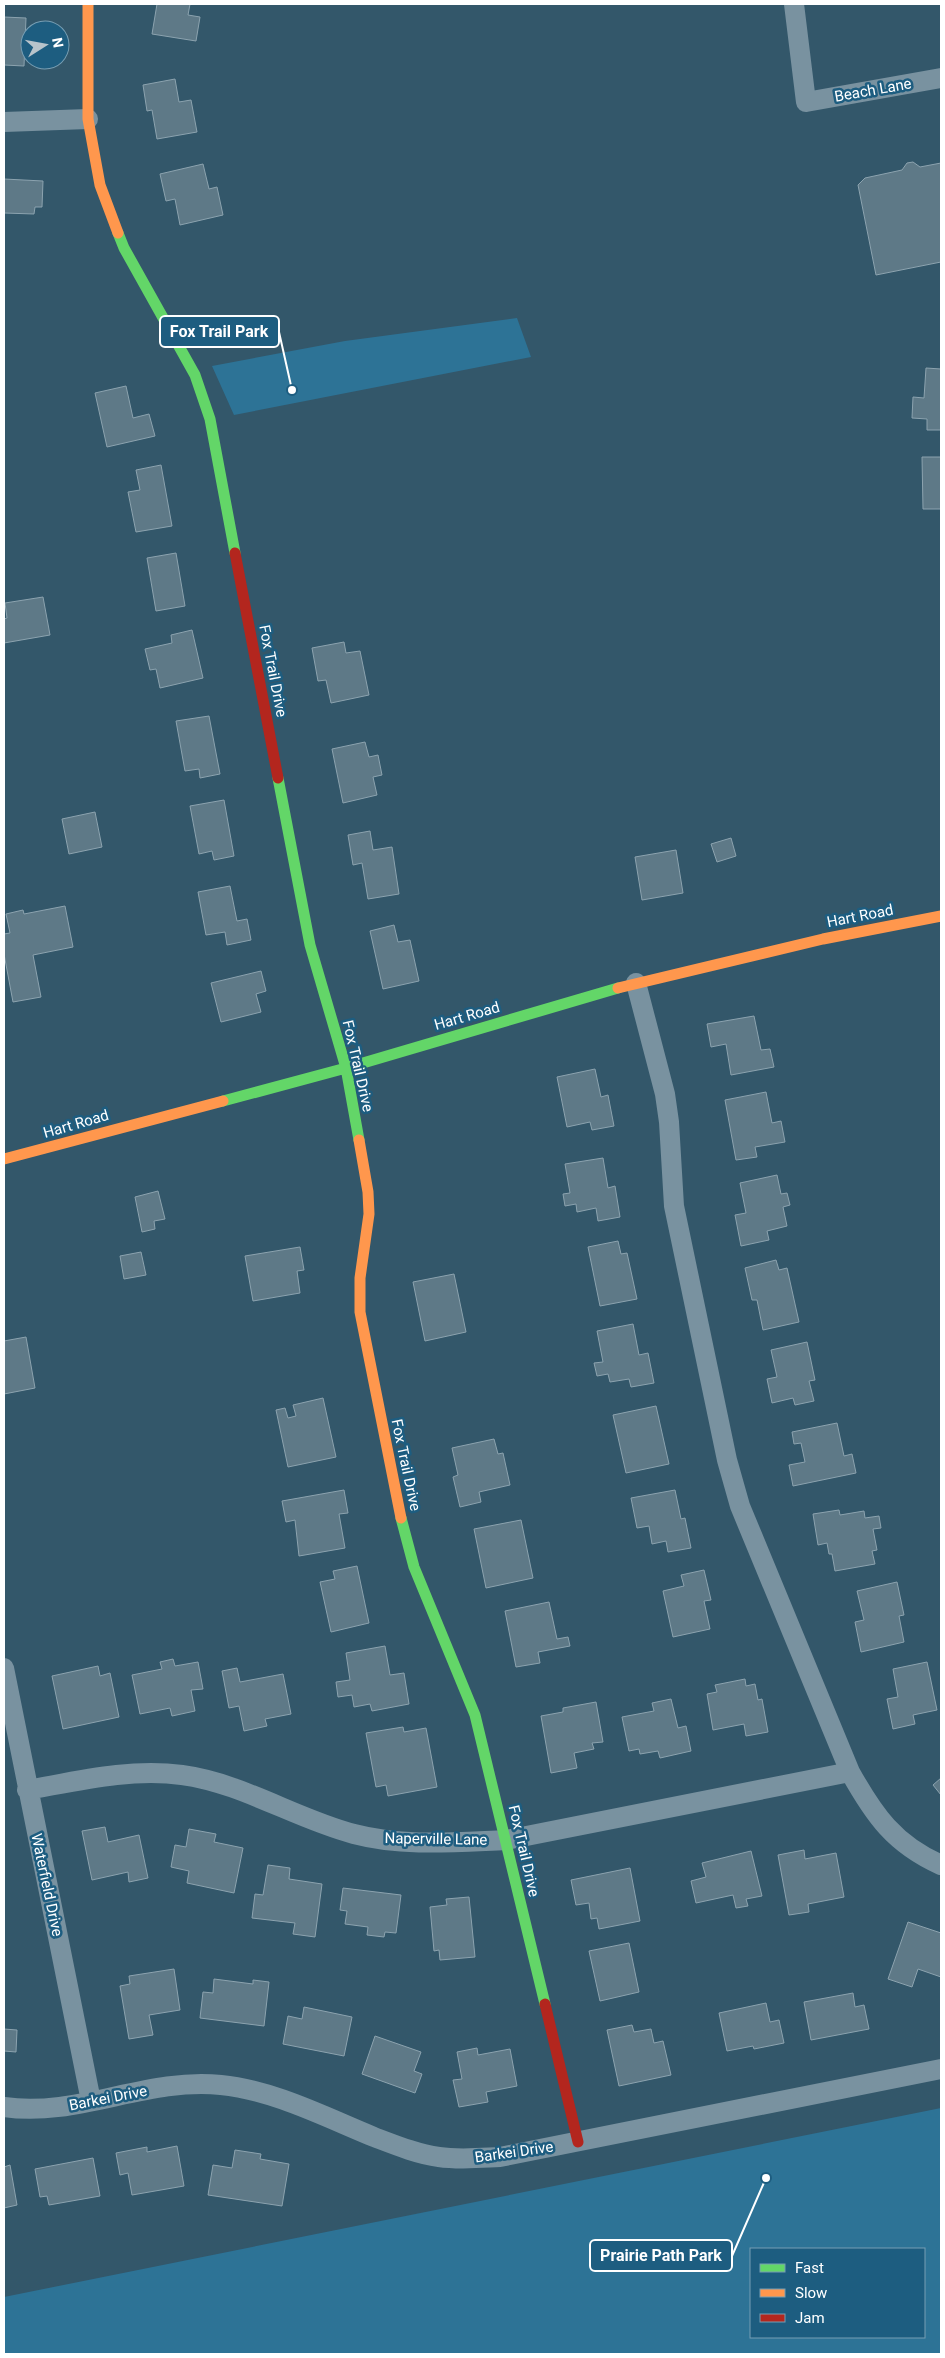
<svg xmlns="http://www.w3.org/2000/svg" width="945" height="2358" font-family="Roboto,sans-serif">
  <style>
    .green { fill: #2d7396; fill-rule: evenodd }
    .building { fill: #5e7987; stroke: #8ca3af }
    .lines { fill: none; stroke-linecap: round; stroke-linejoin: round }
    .street { stroke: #7992a0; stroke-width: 20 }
    .fast { stroke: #63d668; stroke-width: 11 }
    .slow { stroke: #ff974d; stroke-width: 11 }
    .jam { stroke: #b3261e; stroke-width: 11 }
    .labels { text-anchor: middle; stroke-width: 5; stroke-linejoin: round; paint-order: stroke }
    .street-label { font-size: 15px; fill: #fff; stroke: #1d5d80 }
    .leader { fill: none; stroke: #fff; stroke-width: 2 }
    .callout-dot { fill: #fff; stroke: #1d5d80; stroke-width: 2 }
    .callout { fill: #1d5d80; stroke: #fff; stroke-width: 2 }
    .callout-label { font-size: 16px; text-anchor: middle; font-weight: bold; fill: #fff }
  </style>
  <rect width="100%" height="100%" fill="#33576a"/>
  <!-- green -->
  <path class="green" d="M 517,318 L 531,357 L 234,415 L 212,366 L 345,341 Z
    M 941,2108 L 941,2354 L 4,2354 L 4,2297 ZM 751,2249 L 924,2249 L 924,2337 L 751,2337 Z"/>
  <!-- building -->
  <path class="building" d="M 157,4 L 190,4 L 188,15 L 200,17 L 196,41 L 152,34 Z
    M 4,17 L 26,18 L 24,66 L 4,65 Z
    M 175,79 L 179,102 L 191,100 L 197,132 L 157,139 L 152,110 L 147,111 L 143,85 Z
    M 913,162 L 920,167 L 941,163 L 941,262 L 876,275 L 858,185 L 865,178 L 902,170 L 907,163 Z
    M 203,164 L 209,189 L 217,187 L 223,215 L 180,225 L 175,199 L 166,201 L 160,174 Z
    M 4,179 L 43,181 L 42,207 L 35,207 L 34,214 L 4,213 Z
    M 926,368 L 941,369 L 941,430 L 927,430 L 927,419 L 912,418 L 913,397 L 924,398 Z
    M 126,386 L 133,418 L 149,414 L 155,436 L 107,447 L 95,393 Z
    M 922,457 L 941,457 L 941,509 L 923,509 Z
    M 161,465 L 172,526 L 136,532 L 128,492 L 140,490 L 136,470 Z
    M 176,553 L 185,606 L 156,611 L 147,558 Z
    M 43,597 L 50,635 L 4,643 L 4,619 L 7,618 L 5,603 Z
    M 192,630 L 203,678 L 160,688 L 156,669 L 150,670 L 145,649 L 172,643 L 171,635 Z
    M 344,642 L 346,653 L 360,651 L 369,695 L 331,703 L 326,680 L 318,681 L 312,648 Z
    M 209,716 L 220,774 L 200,778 L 199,769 L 185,771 L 176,721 Z
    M 365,742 L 369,757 L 378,755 L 382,775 L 373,777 L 377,795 L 343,803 L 332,749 Z
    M 224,800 L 234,856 L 214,860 L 212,851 L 199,854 L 190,806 Z
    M 95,812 L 102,847 L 69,854 L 62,819 Z
    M 370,831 L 373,850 L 392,847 L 399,894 L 368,899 L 362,863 L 353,865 L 348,835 Z
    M 731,838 L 736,856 L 717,862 L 711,844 Z
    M 676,850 L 683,893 L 642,900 L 635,857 Z
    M 230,886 L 237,921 L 247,919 L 251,940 L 227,945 L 225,932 L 206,935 L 198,892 Z
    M 65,906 L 73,947 L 33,955 L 41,997 L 13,1002 L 4,954 L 4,934 L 10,933 L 6,914 L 23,910 L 24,914 Z
    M 394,925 L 398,942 L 410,940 L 419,981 L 383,989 L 370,931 Z
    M 261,971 L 266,991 L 256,994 L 261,1012 L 221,1022 L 211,983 Z
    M 754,1016 L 761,1050 L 770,1049 L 774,1067 L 731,1075 L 726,1044 L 711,1047 L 707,1024 Z
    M 595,1069 L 601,1097 L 608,1095 L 614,1126 L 592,1130 L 590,1122 L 567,1127 L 557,1077 Z
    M 766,1092 L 772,1123 L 781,1121 L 785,1142 L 755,1147 L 757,1157 L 736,1160 L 725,1100 Z
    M 603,1158 L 608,1188 L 615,1186 L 620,1217 L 598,1221 L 596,1208 L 577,1212 L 576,1204 L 565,1206 L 563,1194 L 570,1193 L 565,1164 Z
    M 777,1175 L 781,1194 L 787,1193 L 790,1205 L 783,1207 L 787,1226 L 767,1231 L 769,1240 L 741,1246 L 735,1215 L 746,1213 L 740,1183 Z
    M 158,1191 L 165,1219 L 154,1221 L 155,1229 L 142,1232 L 135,1197 Z
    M 618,1241 L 621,1254 L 627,1253 L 637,1299 L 600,1306 L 588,1247 Z
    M 300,1247 L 304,1270 L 297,1271 L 300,1293 L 253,1301 L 245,1256 Z
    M 141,1252 L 146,1275 L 124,1279 L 120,1256 Z
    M 776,1260 L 779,1270 L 787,1268 L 799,1322 L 763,1330 L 757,1300 L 752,1300 L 745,1268 Z
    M 454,1274 L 466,1332 L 425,1341 L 413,1282 Z
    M 633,1324 L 639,1355 L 648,1353 L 654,1383 L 631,1387 L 629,1379 L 610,1382 L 608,1374 L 597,1376 L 594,1363 L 603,1362 L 597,1331 Z
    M 26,1337 L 35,1388 L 4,1394 L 4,1341 Z
    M 807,1342 L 815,1380 L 809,1381 L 814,1401 L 795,1405 L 793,1398 L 772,1403 L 767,1379 L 777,1377 L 771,1350 Z
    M 323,1398 L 336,1457 L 288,1467 L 276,1410 L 285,1408 L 288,1418 L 296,1416 L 293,1405 Z
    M 656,1406 L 669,1464 L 626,1473 L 613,1415 Z
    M 837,1423 L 844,1456 L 852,1454 L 856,1473 L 793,1486 L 789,1465 L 805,1462 L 801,1443 L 794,1444 L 792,1432 Z
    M 494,1439 L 498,1454 L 503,1453 L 510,1485 L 479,1492 L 481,1502 L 460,1507 L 453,1477 L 458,1475 L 452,1448 Z
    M 344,1490 L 348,1513 L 339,1514 L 345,1548 L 299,1556 L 295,1520 L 286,1522 L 282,1501 Z
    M 675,1490 L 681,1519 L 685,1518 L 691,1548 L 668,1552 L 666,1541 L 652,1544 L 649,1526 L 637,1528 L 631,1498 Z
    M 839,1510 L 840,1515 L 864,1511 L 865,1518 L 879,1516 L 881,1528 L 873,1529 L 877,1550 L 872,1551 L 875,1564 L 835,1571 L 832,1554 L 829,1554 L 827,1543 L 818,1545 L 813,1514 Z
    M 521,1520 L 533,1578 L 486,1588 L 474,1529 Z
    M 357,1566 L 369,1623 L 331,1632 L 320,1582 L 335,1579 L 333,1571 Z
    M 704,1570 L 711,1600 L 704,1601 L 710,1629 L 673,1637 L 663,1591 L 684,1586 L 681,1575 Z
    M 897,1582 L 904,1615 L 899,1616 L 904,1642 L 861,1652 L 855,1622 L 864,1620 L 857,1591 Z
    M 549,1602 L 557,1639 L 568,1637 L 570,1646 L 538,1652 L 540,1663 L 516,1667 L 505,1611 Z
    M 385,1646 L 390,1675 L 404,1673 L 409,1704 L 372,1711 L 370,1704 L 354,1707 L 352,1695 L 338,1697 L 336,1682 L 350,1680 L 346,1653 Z
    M 173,1659 L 175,1666 L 198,1662 L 203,1689 L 191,1690 L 195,1711 L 172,1716 L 170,1708 L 140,1714 L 132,1675 L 162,1669 L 160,1662 Z
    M 927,1662 L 937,1710 L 913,1715 L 915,1724 L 893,1729 L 887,1699 L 898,1697 L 893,1669 Z
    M 98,1666 L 100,1676 L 110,1673 L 119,1717 L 63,1729 L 52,1676 Z
    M 237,1668 L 240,1682 L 283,1674 L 291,1714 L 265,1719 L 267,1726 L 244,1731 L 239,1706 L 229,1708 L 222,1671 Z
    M 745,1679 L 746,1686 L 755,1684 L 758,1700 L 762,1699 L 768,1732 L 746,1736 L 744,1724 L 713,1730 L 707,1694 L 717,1692 L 715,1685 Z
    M 671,1699 L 678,1728 L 686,1726 L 691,1751 L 660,1758 L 658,1751 L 640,1754 L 639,1749 L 629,1751 L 622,1717 L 654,1711 L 652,1703 Z
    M 596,1702 L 603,1742 L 592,1743 L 594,1749 L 574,1753 L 577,1768 L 551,1773 L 541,1716 L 563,1712 L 563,1708 Z
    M 403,1727 L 404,1732 L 426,1728 L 437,1787 L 388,1796 L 386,1785 L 376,1787 L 366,1733 Z
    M 941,1778 L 941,1795 L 933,1785 Z
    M 105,1827 L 108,1842 L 139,1835 L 148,1878 L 129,1882 L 128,1872 L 92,1880 L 82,1831 Z
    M 189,1829 L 216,1834 L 214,1842 L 243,1848 L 234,1893 L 187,1883 L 189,1871 L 171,1867 L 175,1845 L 186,1847 Z
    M 804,1850 L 805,1859 L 836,1853 L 844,1897 L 808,1904 L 809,1912 L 789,1915 L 778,1855 Z
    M 751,1851 L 762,1896 L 746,1899 L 748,1906 L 736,1908 L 733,1895 L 696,1903 L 691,1881 L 706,1877 L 702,1863 Z
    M 268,1865 L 290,1868 L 289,1879 L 322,1884 L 315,1937 L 293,1934 L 295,1923 L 252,1918 L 255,1894 L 263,1895 Z
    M 630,1868 L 640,1921 L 599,1929 L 597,1918 L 591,1919 L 589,1903 L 576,1905 L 571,1880 Z
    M 343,1888 L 401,1895 L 396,1933 L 385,1932 L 384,1937 L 367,1935 L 368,1927 L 345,1924 L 347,1911 L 340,1910 Z
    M 469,1897 L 475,1957 L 440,1960 L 439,1950 L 434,1951 L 430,1907 L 447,1905 L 446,1899 Z
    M 908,1922 L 941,1933 L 941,1977 L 918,1969 L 912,1987 L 888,1979 Z
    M 629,1943 L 639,1992 L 600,2001 L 589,1951 Z
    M 174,1969 L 180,2010 L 149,2015 L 153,2035 L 129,2039 L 120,1986 L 130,1984 L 129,1976 Z
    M 214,1979 L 253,1984 L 253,1980 L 269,1982 L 264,2026 L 200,2018 L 203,1992 L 213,1993 Z
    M 853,1993 L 855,2007 L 864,2005 L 869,2029 L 811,2040 L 804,2002 Z
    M 766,2003 L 770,2022 L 779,2020 L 784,2043 L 754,2049 L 753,2046 L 727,2051 L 719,2013 Z
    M 304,2007 L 352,2017 L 344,2056 L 283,2044 L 288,2016 L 302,2019 Z
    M 632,2025 L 634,2032 L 651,2029 L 654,2043 L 663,2041 L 671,2075 L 619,2086 L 607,2030 Z
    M 4,2029 L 17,2030 L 16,2052 L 4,2051 Z
    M 375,2036 L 421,2052 L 414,2071 L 422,2074 L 415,2093 L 362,2074 Z
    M 477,2048 L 478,2055 L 510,2049 L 517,2086 L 486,2092 L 488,2102 L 459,2107 L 453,2080 L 462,2079 L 457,2052 Z
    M 177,2146 L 184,2186 L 132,2195 L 128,2173 L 120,2175 L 116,2153 L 147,2147 L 147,2152 Z
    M 235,2150 L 261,2154 L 260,2159 L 289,2164 L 282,2206 L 208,2195 L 213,2165 L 232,2168 Z
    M 93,2158 L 100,2196 L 49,2205 L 47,2196 L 40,2197 L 35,2169 Z
    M 10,2165 L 17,2205 L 4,2208 L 4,2167 Z"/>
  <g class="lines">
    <!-- street -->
    <path class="street" d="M 794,4 L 806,102 L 941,78
      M 4,122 L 88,119
      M 636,983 L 665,1094 L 669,1122 L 674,1206 L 727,1460 L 740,1506 L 850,1772 C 874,1815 894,1844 941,1865
      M 4,1668 L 91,2101
      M 27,1790 C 78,1781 130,1768 182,1775 C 242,1783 296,1819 354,1834 C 403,1847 456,1842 506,1840 L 850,1772
      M 4,2107 C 77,2118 147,2077 221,2085 C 273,2090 325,2117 374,2137 C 395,2145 417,2154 439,2157 C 459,2160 479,2158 500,2157 L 941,2069"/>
    <!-- fast -->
    <path class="fast" d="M 118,233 L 124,248 L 195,375 L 210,419 L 235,553
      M 278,778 L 310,945 L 346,1068 L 359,1140
      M 223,1101 L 346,1068 L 618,988
      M 401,1518 L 414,1567 L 475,1715 L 545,2004"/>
    <!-- slow -->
    <path class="slow" d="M 88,4 L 88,119 L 100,185 L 118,233
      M 618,988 L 823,939 L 941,916
      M 359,1140 L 368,1192 L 369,1214 L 360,1278 L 360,1312 L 401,1518
      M 4,1159 L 223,1101"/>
    <!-- jam -->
    <path class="jam" d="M 235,553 L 278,778
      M 545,2004 L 578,2142"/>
  </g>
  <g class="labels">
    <!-- street labels -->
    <g class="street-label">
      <text transform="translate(873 90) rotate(-10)" y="5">Beach Lane</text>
      <text transform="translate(273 671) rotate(79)" y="5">Fox Trail Drive</text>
      <text transform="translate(860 916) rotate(-11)" y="5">Hart Road</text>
      <text transform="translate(467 1016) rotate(-16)" y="5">Hart Road</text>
      <text transform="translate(358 1066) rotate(77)" y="5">Fox Trail Drive</text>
      <text transform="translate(76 1124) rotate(-16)" y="5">Hart Road</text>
      <text transform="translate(406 1465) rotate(78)" y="5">Fox Trail Drive</text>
      <text transform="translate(436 1839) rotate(1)" y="5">Naperville Lane</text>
      <text transform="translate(524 1851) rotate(77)" y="5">Fox Trail Drive</text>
      <text transform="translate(47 1885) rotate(78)" y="5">Waterfield Drive</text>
      <text transform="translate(108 2098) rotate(-11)" y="5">Barkei Drive</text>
      <text transform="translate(514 2152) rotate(-8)" y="5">Barkei Drive</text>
    </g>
  </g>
  <!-- callouts -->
  <path class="leader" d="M292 390L279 332M766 2178L732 2256"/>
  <g class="callout-dot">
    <circle cx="292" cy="390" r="5"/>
    <circle cx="766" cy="2178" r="5"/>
  </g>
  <g class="callout">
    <rect x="160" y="316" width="119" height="31" rx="5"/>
    <rect x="590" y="2240" width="142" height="31" rx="5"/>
  </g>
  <g class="callout-label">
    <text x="219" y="337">Fox Trail Park</text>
    <text x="661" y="2261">Prairie Path Park</text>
  </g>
  <!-- border -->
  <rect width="945" height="2358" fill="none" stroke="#ffffff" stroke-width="10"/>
  <!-- legend -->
  <rect x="750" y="2248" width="175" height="90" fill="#1d5d80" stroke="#779eb3"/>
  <rect x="760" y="2264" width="25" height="8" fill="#63d668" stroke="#779eb3"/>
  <text x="795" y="2273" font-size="15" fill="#ffffff">Fast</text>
  <rect x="760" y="2289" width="25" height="8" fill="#ff974d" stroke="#779eb3"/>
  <text x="795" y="2298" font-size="15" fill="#ffffff">Slow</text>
  <rect x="760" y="2314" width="25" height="8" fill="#b3261e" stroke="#779eb3"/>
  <text x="795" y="2323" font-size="15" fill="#ffffff">Jam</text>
  <!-- north arrow -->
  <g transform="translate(45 45) rotate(79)"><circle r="24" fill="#1d5d80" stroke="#779eb3"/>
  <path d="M0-4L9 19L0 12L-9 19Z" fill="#b8c4cb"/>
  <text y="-8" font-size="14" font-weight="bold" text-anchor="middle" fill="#ffffff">N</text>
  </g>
</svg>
